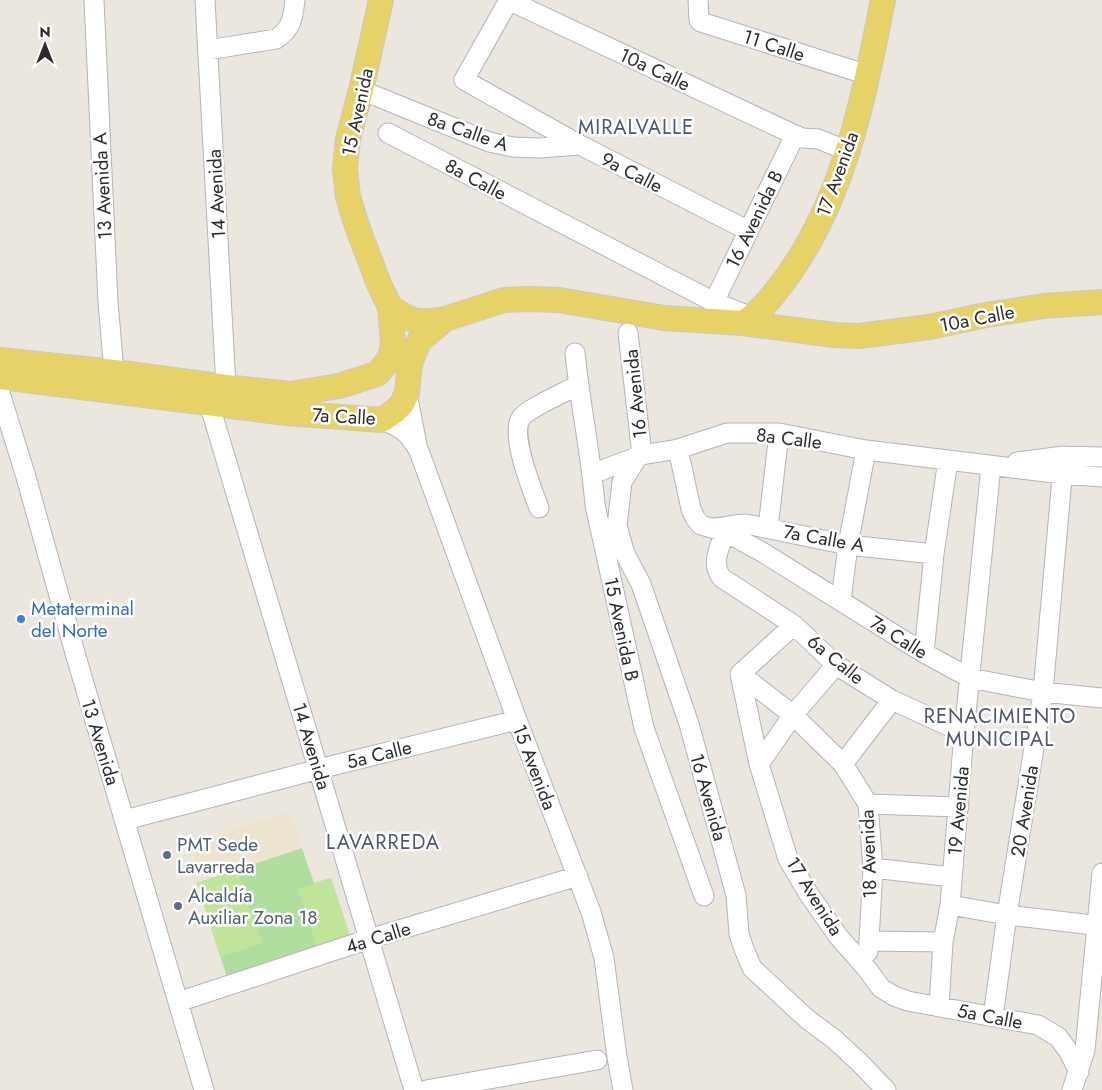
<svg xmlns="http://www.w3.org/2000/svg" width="1102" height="1090" font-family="Jost,sans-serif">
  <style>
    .education { fill: #ece4ce }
    .green { fill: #afde9e }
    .pitch { fill: #c0e59a }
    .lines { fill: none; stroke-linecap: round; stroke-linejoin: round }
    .minor-casing { stroke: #b1b3bd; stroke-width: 21 }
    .major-casing { stroke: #c8c8c8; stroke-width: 26 }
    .minor { stroke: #fff; stroke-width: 19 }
    .major { stroke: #e7d267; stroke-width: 24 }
    .shop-dot { fill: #3f7fe0; stroke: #fff; stroke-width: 2 }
    .service-dot { fill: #5c6f8a; stroke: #fff; stroke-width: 2 }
    .labels { text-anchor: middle; stroke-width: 5; stroke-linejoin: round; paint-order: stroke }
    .street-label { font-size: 19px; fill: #2b2b2b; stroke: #fff }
    .shop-label { font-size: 19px; fill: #366cbe; stroke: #fff; text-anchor: start }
    .service-label { font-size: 19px; fill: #4e5e75; stroke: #fff; text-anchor: start }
    .neighbourhood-label { font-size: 20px; letter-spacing: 1px; fill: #4e5378; stroke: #fff }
  </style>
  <rect width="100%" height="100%" fill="#ece7de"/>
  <!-- education -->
  <path class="education" d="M 291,812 L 302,848 L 201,882 L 189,842 Z"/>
  <!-- green -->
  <path class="green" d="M 302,848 L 314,883 L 331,878 L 350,936 L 227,977 L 197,883 Z"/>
  <!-- pitch -->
  <path class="pitch" d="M 237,870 L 262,943 L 220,957 L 197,883 Z
    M 331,878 L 350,936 L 317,947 L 298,889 Z"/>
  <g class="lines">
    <defs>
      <path id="minor" d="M 94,0 L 108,302 L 114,372
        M 205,0 L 226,387
        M 508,0 L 795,135 L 802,138 L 818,139 L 848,151
        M 509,0 L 464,80 L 580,145 L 749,231
        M 698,0 L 699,20 L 701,22 L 868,75
        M 208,50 L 276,39 C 292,29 293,17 295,0
        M 361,90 L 489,142 L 513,147 L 539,148 L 580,145
        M 388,133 L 714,302 L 752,317
        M 714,302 L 795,135
        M 628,333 L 642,455
        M 575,353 C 580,404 591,454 595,505 L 644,728 L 704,896
        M 0,393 L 26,477 L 75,653 L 204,1090
        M 407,393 L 417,445
        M 209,403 L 414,1090
        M 382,420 C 402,428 408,432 419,451 L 517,720 L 591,912 L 604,958 L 617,1057 L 623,1090
        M 678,449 L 691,509 L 695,518 L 701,525 L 725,532 L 762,552 L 924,653 L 970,678 L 1043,692 L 1102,698
        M 637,458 L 622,482 L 617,526 L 625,554 L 641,584 L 689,724 L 736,895 L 739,934 L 744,949 L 752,968 L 807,1019 L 834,1039 L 860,1063 L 886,1090
        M 1017,462 L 1064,456 L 1102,457
        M 592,474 L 642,455 L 678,449 L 727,433 L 779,433 L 866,450 L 1062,474 L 1102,477
        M 539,508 C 532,490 510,434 521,418 C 528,408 566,392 578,385
        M 714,528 C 726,527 735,524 746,524 L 848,545 L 934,554
        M 768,528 L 779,433
        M 725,532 C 720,547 710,564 722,578 L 794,625 L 836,665 L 892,700 L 964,733
        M 841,601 L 848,545 L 866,450
        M 924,653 L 934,554 L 948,460
        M 740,674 L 759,764 L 788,859 L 808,893 L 838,936 L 867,969 L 881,988 L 894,996 L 908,1001 L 1038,1025 L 1058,1037 L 1069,1052 L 1079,1072
        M 740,674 L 793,715 L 843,764 L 868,804 L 873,868 L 869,941
        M 740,674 L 794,625
        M 759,764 L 793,715 L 836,665
        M 843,764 L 892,700
        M 868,804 L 959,807
        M 125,820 L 319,769 L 517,720
        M 873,868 L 952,877
        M 950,905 L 1007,915 L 1102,926
        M 868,952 L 869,941 L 943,942
        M 178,1002 L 369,939 L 578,876
        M 939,1007 L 943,942 L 950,905 L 964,733 L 991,466
        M 993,1017 L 1007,915 L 1043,692 L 1064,456
        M 426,1090 L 597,1060
        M 1072,1090 L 1085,1050 L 1102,873"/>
      <path id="major" d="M 390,307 C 412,322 419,324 445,319
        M 743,323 C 763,310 775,293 789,274 C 846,193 864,95 883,0
        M 0,360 L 114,372 L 226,387 L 290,394 L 339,386 L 377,374 L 385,365 L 391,355 L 393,343 L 390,307 L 379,284 L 358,229 L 348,197 L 345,169 L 348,139 L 361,90 L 381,0
        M 0,377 L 287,413 L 382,420 L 395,411 L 402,404 L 407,393 L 410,363 L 419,341 L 445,319 L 504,300 L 530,299 L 559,300 L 664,318 L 743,323 L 834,335 L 859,336 L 929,327 L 986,315 L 1044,306 L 1102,302"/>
    </defs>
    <!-- minor casing -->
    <use href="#minor" class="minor-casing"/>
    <!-- major casing -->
    <use href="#major" class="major-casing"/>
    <!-- minor -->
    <use href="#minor" class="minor"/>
    <!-- major -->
    <use href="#major" class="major"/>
  </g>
  <!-- markers -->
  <circle class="shop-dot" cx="21" cy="619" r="5"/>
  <g class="service-dot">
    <circle cx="167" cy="855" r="5"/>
    <circle cx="178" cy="906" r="5"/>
  </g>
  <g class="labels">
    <!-- street labels -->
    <g class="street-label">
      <text transform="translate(774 45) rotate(18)" y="7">11 Calle</text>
      <text transform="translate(655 69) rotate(25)" y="7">10a Calle</text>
      <text transform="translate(357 112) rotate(-78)" y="7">15 Avenida</text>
      <text transform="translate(468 131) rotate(19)" y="7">8a Calle A</text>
      <text transform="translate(632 172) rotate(27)" y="7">9a Calle</text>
      <text transform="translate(837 174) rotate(-70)" y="7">17 Avenida</text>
      <text transform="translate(476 179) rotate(28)" y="7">8a Calle</text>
      <text transform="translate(102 186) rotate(-93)" y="7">13 Avenida A</text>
      <text transform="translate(216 194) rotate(-93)" y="7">14 Avenida</text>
      <text transform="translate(754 219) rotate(-64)" y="7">16 Avenida B</text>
      <text transform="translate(977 318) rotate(-11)" y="7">10a Calle</text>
      <text transform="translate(635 394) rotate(-96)" y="7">16 Avenida</text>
      <text transform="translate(344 416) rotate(3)" y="7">7a Calle</text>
      <text transform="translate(789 438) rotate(7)" y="7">8a Calle</text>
      <text transform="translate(824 538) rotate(10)" y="7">7a Calle A</text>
      <text transform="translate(622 629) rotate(78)" y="7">15 Avenida B</text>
      <text transform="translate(899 637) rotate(32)" y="7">7a Calle</text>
      <text transform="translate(836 659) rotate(39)" y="7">6a Calle</text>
      <text transform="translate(101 742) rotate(73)" y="7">13 Avenida</text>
      <text transform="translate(312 746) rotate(73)" y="7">14 Avenida</text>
      <text transform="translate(379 754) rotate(-14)" y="7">5a Calle</text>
      <text transform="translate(535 767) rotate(69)" y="7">15 Avenida</text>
      <text transform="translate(709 797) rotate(74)" y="7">16 Avenida</text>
      <text transform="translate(958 811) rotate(-85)" y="7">19 Avenida</text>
      <text transform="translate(1024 811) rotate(-81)" y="7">20 Avenida</text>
      <text transform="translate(868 854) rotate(-92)" y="7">18 Avenida</text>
      <text transform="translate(815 896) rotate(58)" y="7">17 Avenida</text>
      <text transform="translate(378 937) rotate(-17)" y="7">4a Calle</text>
      <text transform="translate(990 1016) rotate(11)" y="7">5a Calle</text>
    </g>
    <!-- shop labels -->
    <g class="shop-label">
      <text x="31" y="615">Metaterminal<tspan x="31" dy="22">del Norte</tspan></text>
    </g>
    <!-- service labels -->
    <g class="service-label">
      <text x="177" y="851">PMT Sede<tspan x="177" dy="22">Lavarreda</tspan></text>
      <text x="188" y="902">Alcaldía<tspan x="188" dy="22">Auxiliar Zona 18</tspan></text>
    </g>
    <!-- neighbourhood labels -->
    <g class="neighbourhood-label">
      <text x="636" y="134">MIRALVALLE</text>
      <text x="1000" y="723">RENACIMIENTO<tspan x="1000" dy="23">MUNICIPAL</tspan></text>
      <text x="383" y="849">LAVARREDA</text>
    </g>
  </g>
  <!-- north arrow -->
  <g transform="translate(45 45)" stroke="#ffffff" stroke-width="4" paint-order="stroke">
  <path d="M0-4L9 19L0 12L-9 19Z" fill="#2b2b2b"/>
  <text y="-8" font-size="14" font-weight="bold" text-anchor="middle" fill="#2b2b2b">N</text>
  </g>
</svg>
